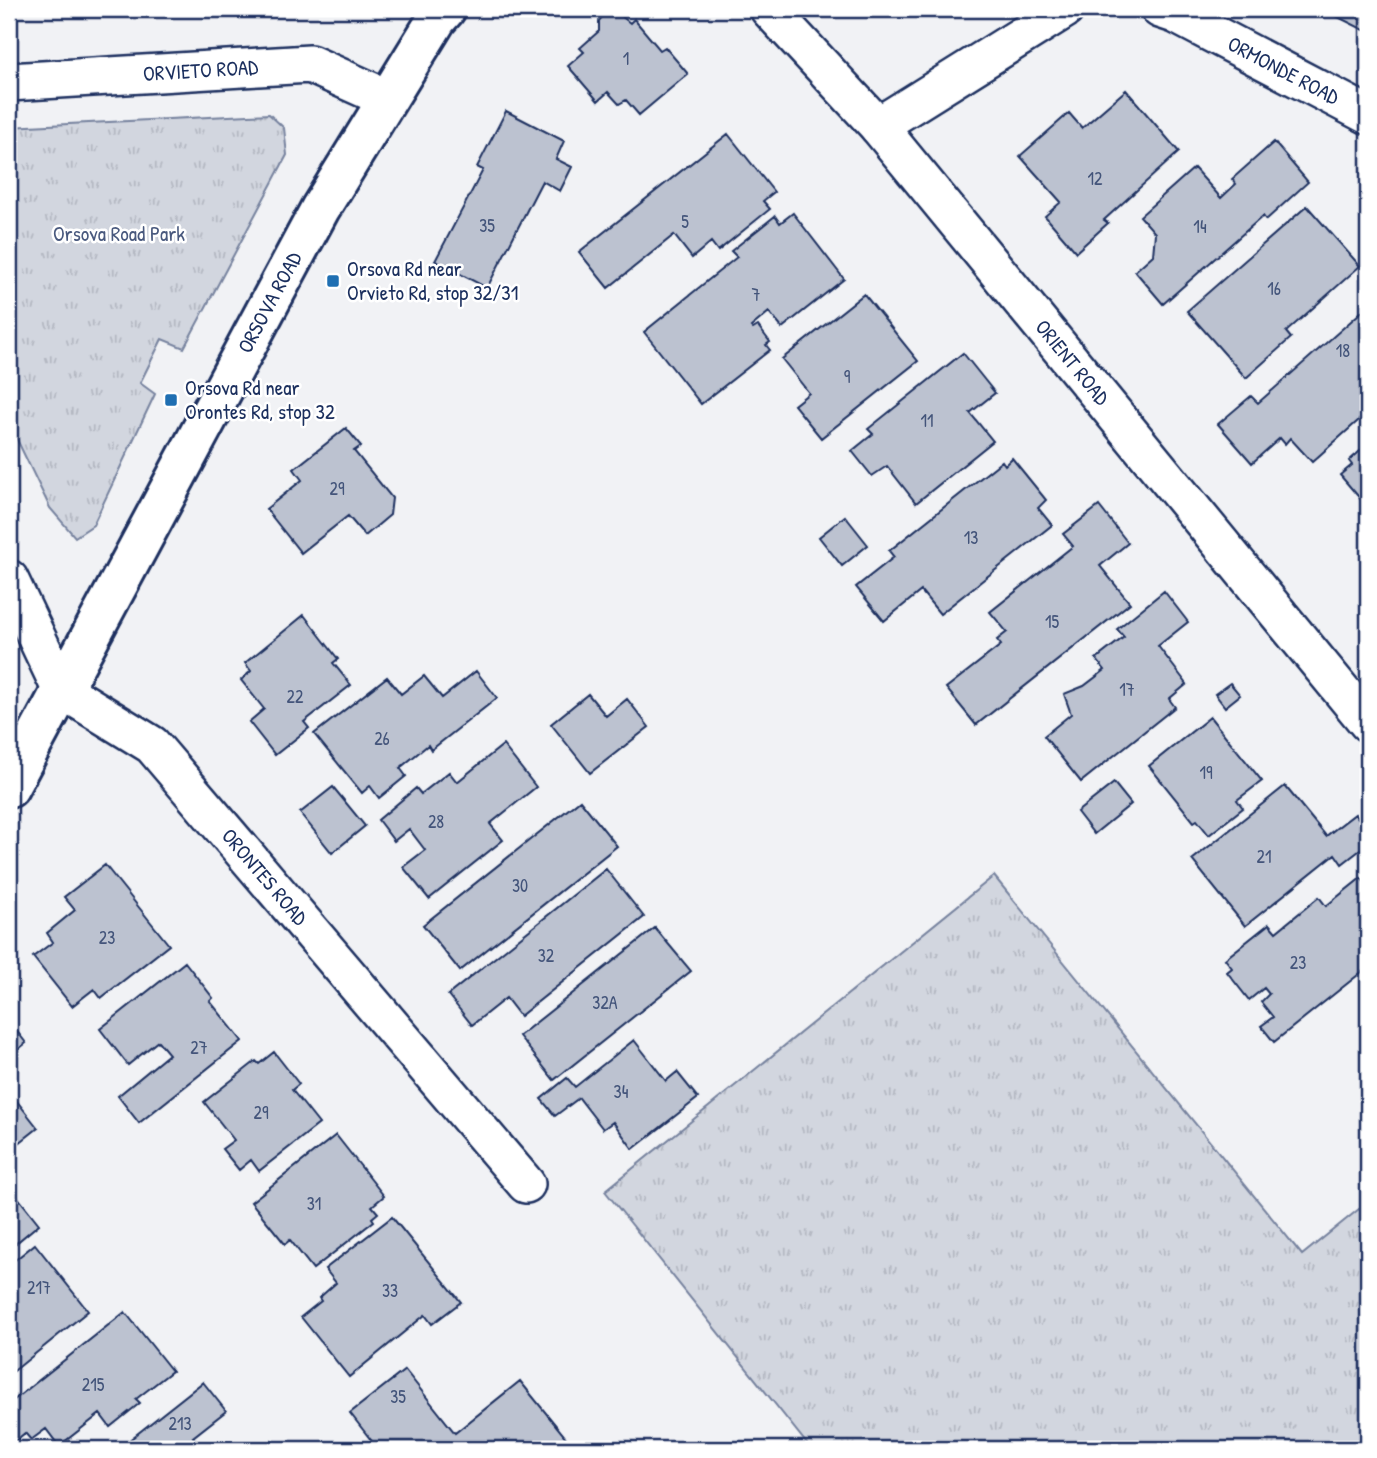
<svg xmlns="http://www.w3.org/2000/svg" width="1377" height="1458" font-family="'Patrick Hand',sans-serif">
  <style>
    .park { fill: url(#park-tufts); stroke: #76829e; stroke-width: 2 }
    .building { fill: #bcc2d0; stroke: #1b2f5e; stroke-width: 2 }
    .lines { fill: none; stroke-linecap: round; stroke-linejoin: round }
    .minor-casing { stroke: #1b2f5e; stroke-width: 42 }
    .tertiary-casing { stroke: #1b2f5e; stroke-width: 44 }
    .minor { stroke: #fff; stroke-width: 37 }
    .tertiary { stroke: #fff; stroke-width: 38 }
    .poi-dot { fill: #1f6fb2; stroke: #fff; stroke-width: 2.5 }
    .labels { text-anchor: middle; stroke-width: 5; stroke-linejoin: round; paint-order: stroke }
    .number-label { font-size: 18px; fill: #43547a }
    .street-label { font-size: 21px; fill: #1b2f5e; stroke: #fff }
    .park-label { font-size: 21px; fill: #49597e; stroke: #fff }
    .poi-label { font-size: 21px; fill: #1b2f5e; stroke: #fff; text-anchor: start }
  </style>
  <defs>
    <pattern id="park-tufts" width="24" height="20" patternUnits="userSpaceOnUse" patternTransform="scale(1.75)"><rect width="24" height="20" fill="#d2d6df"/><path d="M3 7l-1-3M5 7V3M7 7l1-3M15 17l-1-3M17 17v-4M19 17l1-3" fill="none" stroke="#b4b8c2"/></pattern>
  </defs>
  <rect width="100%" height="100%" fill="#f1f2f5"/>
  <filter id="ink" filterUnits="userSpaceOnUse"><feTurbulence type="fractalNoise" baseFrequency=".0143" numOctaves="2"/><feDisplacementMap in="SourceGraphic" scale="14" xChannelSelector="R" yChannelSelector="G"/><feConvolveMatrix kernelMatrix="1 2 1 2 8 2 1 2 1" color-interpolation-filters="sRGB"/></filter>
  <g filter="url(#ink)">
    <!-- park -->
    <path class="park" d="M 269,114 L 284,128 L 287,155 L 184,348 L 162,339 L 140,383 L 155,394 L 93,525 L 75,537 L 50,508 L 9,423 L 9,127 Z
      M 994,876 L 1302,1255 L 1359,1209 L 1368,1216 L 1368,1449 L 811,1449 L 605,1191 Z"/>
    <!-- building -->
    <path class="building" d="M 1340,9 L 1368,9 L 1368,32 L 1336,16 Z
      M 615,11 L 630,23 L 634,19 L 660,50 L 665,47 L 688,74 L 639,115 L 626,100 L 619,104 L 608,92 L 598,101 L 568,66 L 584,52 L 580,48 L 599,31 L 599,21 L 603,16 Z
      M 1126,90 L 1179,152 L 1104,220 L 1108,223 L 1076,252 L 1045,216 L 1061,202 L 1020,156 L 1069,113 L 1082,128 Z
      M 506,111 L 564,141 L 556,159 L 572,167 L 560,191 L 542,181 L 487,288 L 435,261 L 483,170 L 477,167 Z
      M 728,134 L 774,192 L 763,201 L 770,209 L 718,251 L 711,242 L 692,258 L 674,235 L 608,288 L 579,252 Z
      M 1274,142 L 1308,182 L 1266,220 L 1263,216 L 1163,304 L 1135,271 L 1153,255 L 1155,233 L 1140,216 L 1194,168 L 1221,198 L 1236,184 L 1232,179 Z
      M 1307,206 L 1360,266 L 1286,332 L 1291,338 L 1246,378 L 1187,311 Z
      M 793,213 L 844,279 L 782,328 L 769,312 L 751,327 L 753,329 L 758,326 L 770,342 L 766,345 L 770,350 L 701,404 L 644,332 L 737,257 L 731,251 L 775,216 L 780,223 Z
      M 864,294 L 918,361 L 821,438 L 794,405 L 809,393 L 782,359 Z
      M 1368,306 L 1368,412 L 1312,462 L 1290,438 L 1285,444 L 1280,438 L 1252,463 L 1218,424 L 1251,396 L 1258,403 Z
      M 963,353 L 995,393 L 970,413 L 993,441 L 916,503 L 887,466 L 872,476 L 852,451 L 873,434 L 868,429 Z
      M 346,428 L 361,446 L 354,451 L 392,498 L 390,515 L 365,536 L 348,516 L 301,553 L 266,509 L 302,480 L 294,469 Z
      M 1368,444 L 1368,498 L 1363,502 L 1340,475 L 1352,465 L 1349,461 Z
      M 1012,458 L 1046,500 L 1038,508 L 1052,525 L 940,614 L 921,591 L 884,621 L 856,587 L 894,557 L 889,551 L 1002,461 L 1005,465 Z
      M 1099,506 L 1128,543 L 1100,566 L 1130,603 L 976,725 L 946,688 L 1001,645 L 997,640 L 1007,632 L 990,612 L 1073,546 L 1063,534 Z
      M 845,516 L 868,545 L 842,566 L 819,537 Z
      M 1164,591 L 1188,622 L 1158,646 L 1187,684 L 1169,699 L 1175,707 L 1081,782 L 1044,736 L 1071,714 L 1064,694 L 1084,686 L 1105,670 L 1096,659 L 1124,637 L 1117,629 Z
      M 304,615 L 338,659 L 333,663 L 351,685 L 304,722 L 309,728 L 275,755 L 249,722 L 264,709 L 241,680 L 251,671 L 245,663 Z
      M 476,671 L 497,698 L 431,750 L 428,745 L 400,768 L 406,776 L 379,798 L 370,786 L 362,793 L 314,734 L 387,677 L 401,694 L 424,676 L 442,698 Z
      M 1230,683 L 1240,695 L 1225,707 L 1215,694 Z
      M 588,694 L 606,716 L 627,699 L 649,727 L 590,773 L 551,724 Z
      M 1210,717 L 1262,781 L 1237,800 L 1243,808 L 1209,835 L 1197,820 L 1194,822 L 1149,766 Z
      M 503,745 L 536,787 L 490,824 L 503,840 L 429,899 L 403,867 L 425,850 L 409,829 L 394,841 L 378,820 L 416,788 L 421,794 L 449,772 L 457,782 Z
      M 1114,783 L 1131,804 L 1094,834 L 1077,812 Z
      M 1285,786 L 1326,836 L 1355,814 L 1368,831 L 1368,844 L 1342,864 L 1335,854 L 1245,926 L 1192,860 Z
      M 333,787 L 365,826 L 332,853 L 300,813 Z
      M 580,800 L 617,846 L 460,971 L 423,925 Z
      M 105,865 L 169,945 L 101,998 L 94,989 L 72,1006 L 33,957 L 53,942 L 47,933 L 75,910 L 64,897 Z
      M 606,869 L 644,917 L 520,1016 L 506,998 L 472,1025 L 448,995 Z
      M 1361,878 L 1368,887 L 1368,967 L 1274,1042 L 1261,1026 L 1273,1017 L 1261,1002 L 1269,994 L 1264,988 L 1249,1000 L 1227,972 L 1232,968 L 1225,959 L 1269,924 L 1276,932 L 1319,897 L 1326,906 Z
      M 655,928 L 691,971 L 554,1080 L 519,1036 Z
      M 185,962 L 213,998 L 210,1001 L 242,1041 L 139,1123 L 118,1096 L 169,1054 L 158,1041 L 128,1065 L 100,1029 Z
      M 9,1021 L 26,1043 L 9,1057 Z
      M 634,1040 L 666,1081 L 677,1072 L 698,1098 L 633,1149 L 613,1122 L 603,1129 L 579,1098 L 555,1116 L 541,1099 L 567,1078 L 575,1087 Z
      M 274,1052 L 299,1084 L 292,1090 L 319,1124 L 259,1171 L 251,1160 L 239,1170 L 222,1149 L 234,1140 L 204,1102 L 256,1061 L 259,1064 Z
      M 9,1091 L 38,1128 L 9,1151 Z
      M 336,1135 L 384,1196 L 372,1206 L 378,1213 L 372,1218 L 374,1221 L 313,1269 L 290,1240 L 285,1244 L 251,1202 Z
      M 9,1175 L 15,1183 L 11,1185 L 15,1190 L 13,1191 L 39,1224 L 9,1249 Z
      M 392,1217 L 461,1302 L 432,1324 L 425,1315 L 349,1377 L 301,1317 L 321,1301 L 319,1298 L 336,1283 L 325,1269 Z
      M 35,1244 L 88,1311 L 9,1375 L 9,1265 Z
      M 125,1312 L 172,1371 L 136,1399 L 140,1403 L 110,1427 L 100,1414 L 59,1446 L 46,1429 L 31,1440 L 25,1433 L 9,1446 L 9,1404 Z
      M 405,1370 L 455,1433 L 520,1381 L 567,1439 L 554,1449 L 378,1449 L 350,1413 Z
      M 203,1382 L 226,1411 L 193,1437 L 203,1449 L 118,1449 Z"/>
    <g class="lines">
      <defs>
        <g id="minor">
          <path id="s1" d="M 769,9 L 878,126 L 1368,723"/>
          <path id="s2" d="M 1160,9 L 1175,14 L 1368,115"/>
          <path id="s3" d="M 9,82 L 310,64 L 386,98"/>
          <path d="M 878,126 L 1065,9"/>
          <path id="s4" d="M 9,579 L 61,689 L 152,745 L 526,1184"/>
        </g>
        <g id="tertiary">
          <path id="s5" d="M 9,788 L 320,209 L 437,19 L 446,9"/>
        </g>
      </defs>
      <!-- minor casing -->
      <use href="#minor" class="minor-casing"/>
      <!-- tertiary casing -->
      <use href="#tertiary" class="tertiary-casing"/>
      <!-- minor -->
      <use href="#minor" class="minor"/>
      <!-- tertiary -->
      <use href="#tertiary" class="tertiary"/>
    </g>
  </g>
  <!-- markers -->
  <g class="poi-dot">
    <rect x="326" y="274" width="14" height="14" rx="3.5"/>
    <rect x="164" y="393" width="14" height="14" rx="3.5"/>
  </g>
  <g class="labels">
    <!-- number labels -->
    <g class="number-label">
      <text x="626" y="65">1</text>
      <text x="1095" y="185">12</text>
      <text x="685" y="228">5</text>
      <text x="487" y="232">35</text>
      <text x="1200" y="233">14</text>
      <text x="1274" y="295">16</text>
      <text x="756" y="301">7</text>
      <text x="1343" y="357">18</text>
      <text x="847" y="383">9</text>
      <text x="927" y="427">11</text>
      <text x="337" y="495">29</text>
      <text x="971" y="544">13</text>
      <text x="1052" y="628">15</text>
      <text x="1127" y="696">17</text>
      <text x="295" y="703">22</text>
      <text x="382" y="745">26</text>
      <text x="1206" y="779">19</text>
      <text x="436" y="828">28</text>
      <text x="1264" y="863">21</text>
      <text x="520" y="892">30</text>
      <text x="107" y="944">23</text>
      <text x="546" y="962">32</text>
      <text x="1298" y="969">23</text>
      <text x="605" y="1009">32A</text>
      <text x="199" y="1054">27</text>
      <text x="621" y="1098">34</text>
      <text x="261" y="1119">29</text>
      <text x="314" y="1210">31</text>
      <text x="39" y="1294">217</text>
      <text x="390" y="1297">33</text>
      <text x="93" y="1391">215</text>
      <text x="398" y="1403">35</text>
      <text x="180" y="1430">213</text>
    </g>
    <!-- street labels -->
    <g class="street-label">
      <text dy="7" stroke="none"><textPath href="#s3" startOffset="192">ORVIETO ROAD</textPath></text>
      <text dy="7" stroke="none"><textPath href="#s2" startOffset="138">ORMONDE ROAD</textPath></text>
      <text dy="7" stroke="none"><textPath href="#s5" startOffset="551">ORSOVA ROAD</textPath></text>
      <text dy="7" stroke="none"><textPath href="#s1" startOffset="466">ORIENT ROAD</textPath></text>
      <text dy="7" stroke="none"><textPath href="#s4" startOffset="402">ORONTES ROAD</textPath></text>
    </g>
    <!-- park labels -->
    <g class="park-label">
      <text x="119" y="241">Orsova Road Park</text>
    </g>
    <!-- poi labels -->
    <g class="poi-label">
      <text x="347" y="276">Orsova Rd near<tspan x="347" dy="24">Orvieto Rd, stop 32/31</tspan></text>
      <text x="185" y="395">Orsova Rd near<tspan x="185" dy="24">Orontes Rd, stop 32</tspan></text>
    </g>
  </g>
  <!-- margin -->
  <rect width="1377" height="1458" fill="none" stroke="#fff" stroke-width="35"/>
  <rect x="18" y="18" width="1342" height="1423" fill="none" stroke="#1b2f5e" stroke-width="2.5" filter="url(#ink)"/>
</svg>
